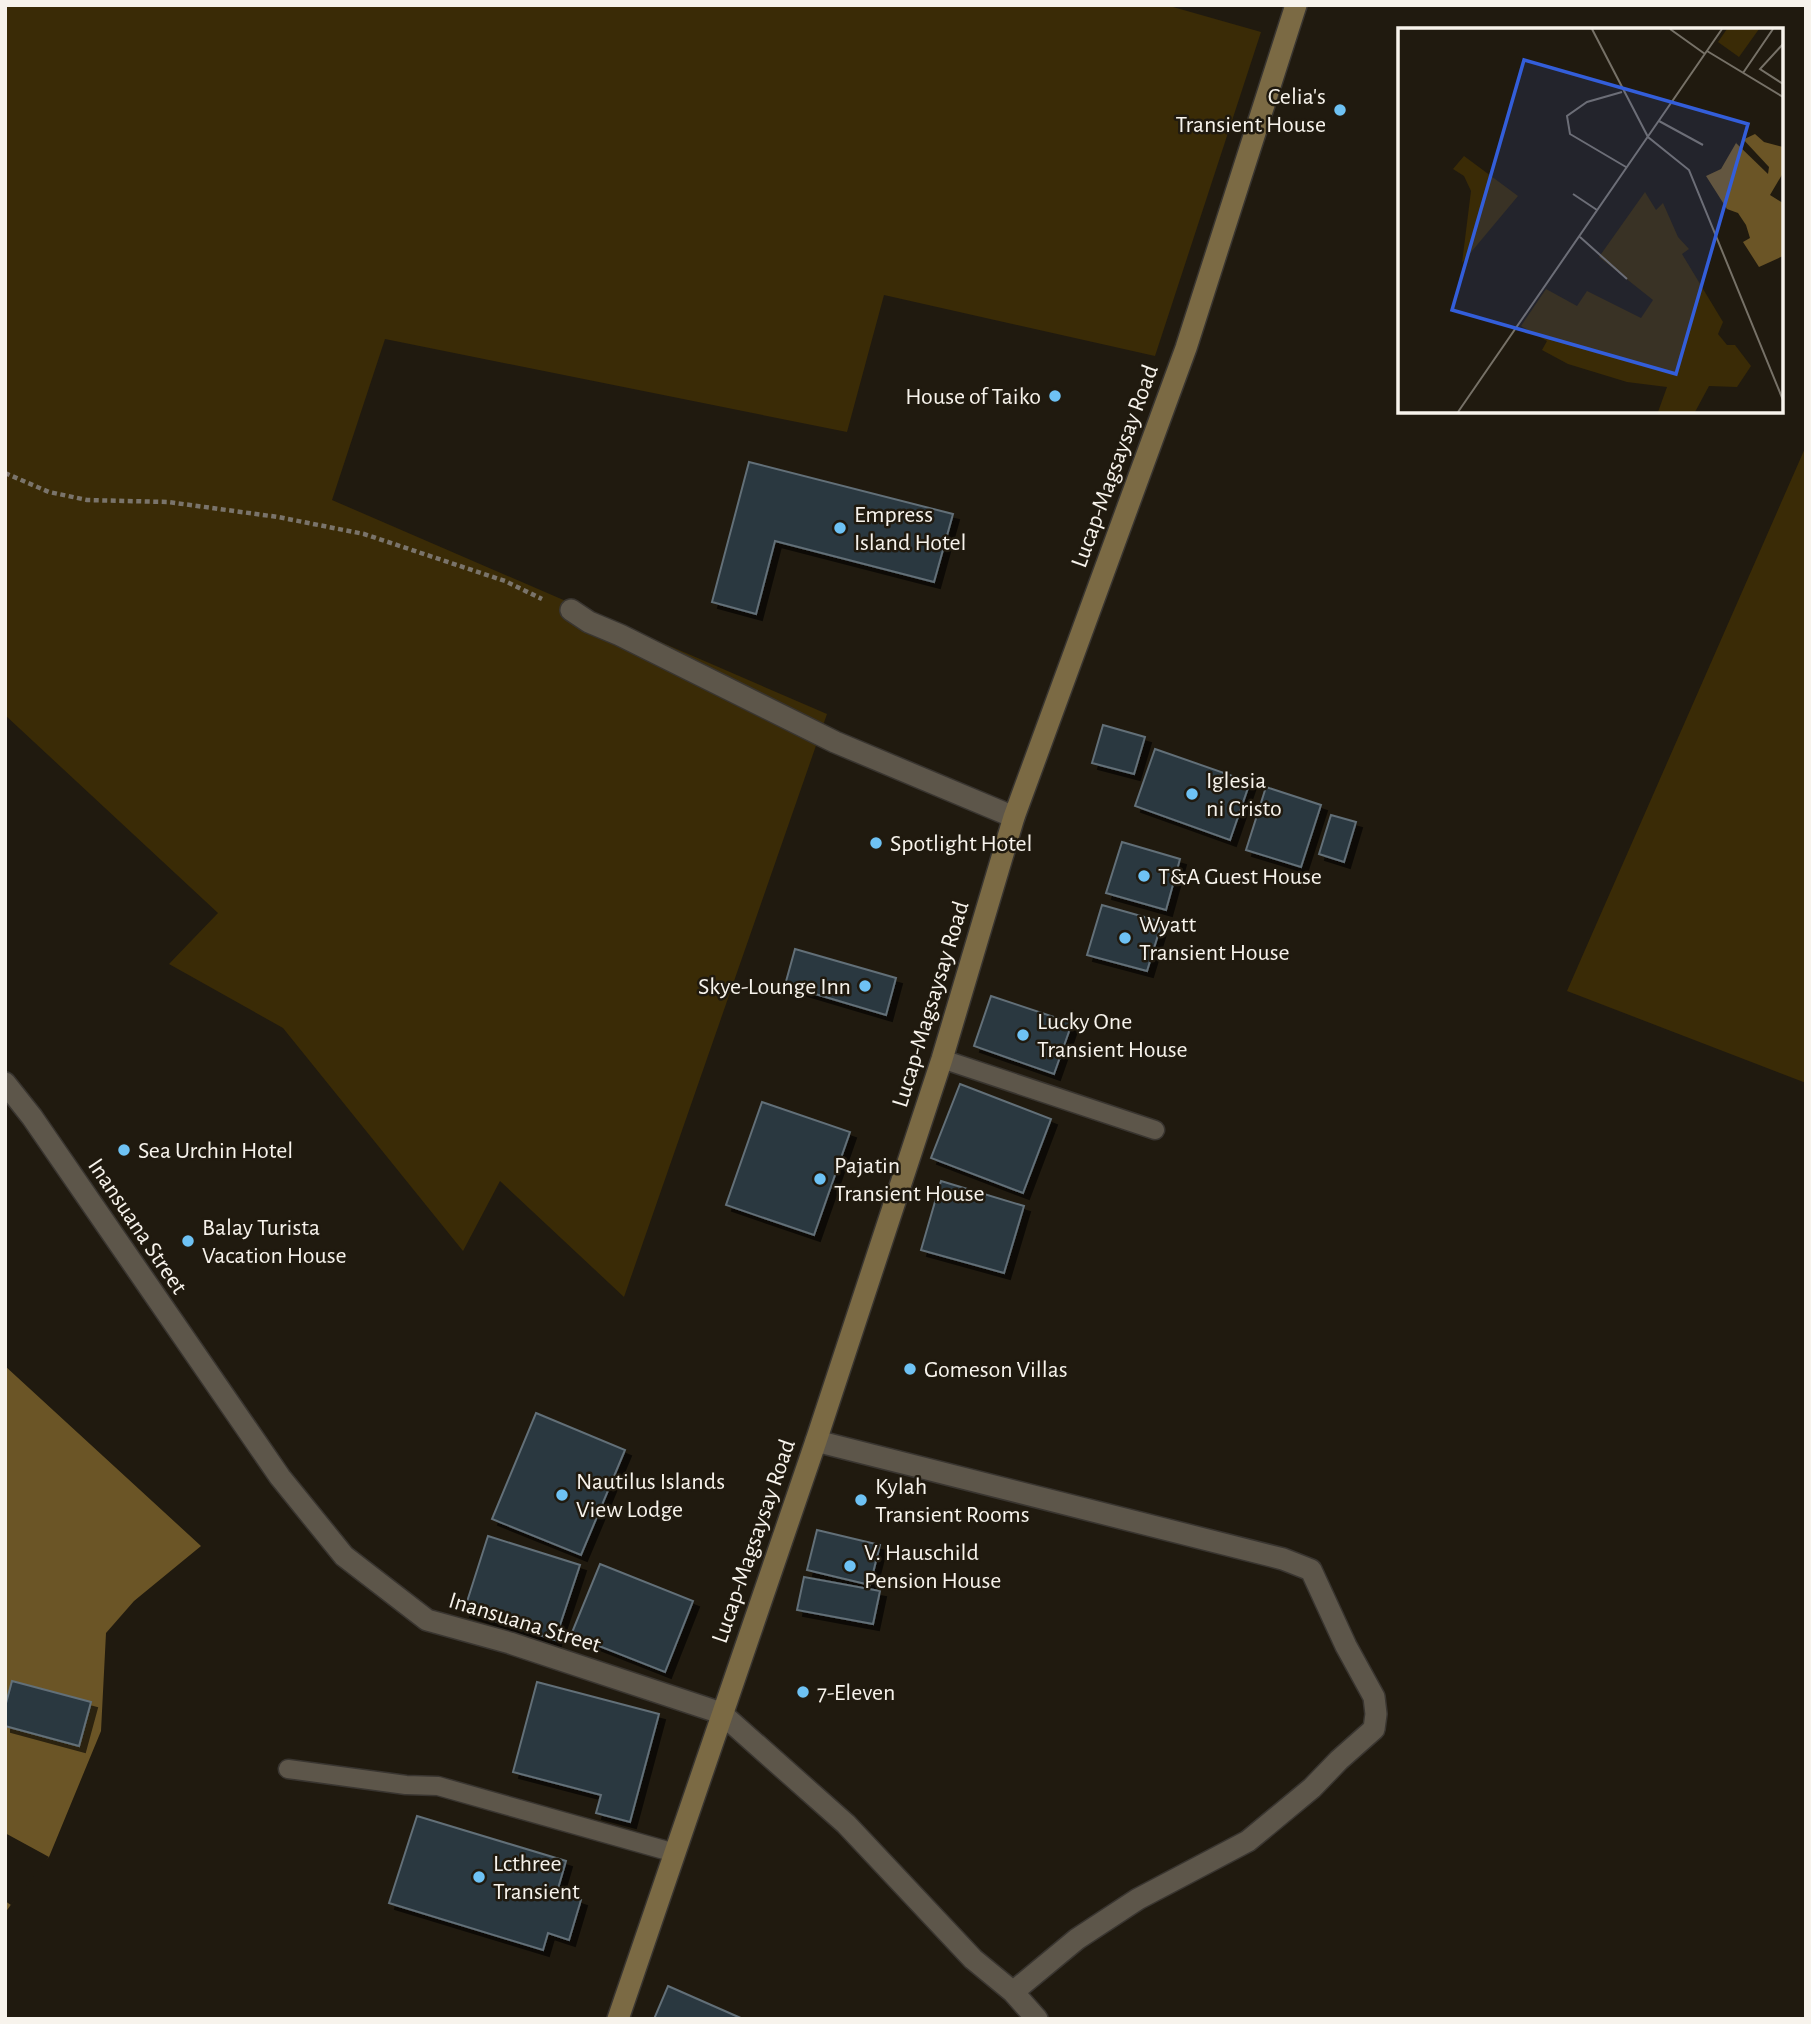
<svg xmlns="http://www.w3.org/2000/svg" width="1811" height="2024" font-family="'Alegreya Sans',sans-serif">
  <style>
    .green { fill: #3a2b06 }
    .water { fill: #6b5526 }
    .pier { fill: #201a0f }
    .building { fill: #2b373f; stroke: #626f78; stroke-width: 2; filter: url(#shadow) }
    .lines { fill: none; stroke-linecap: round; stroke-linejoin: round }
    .lane-casing { stroke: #393530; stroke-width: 21 }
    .street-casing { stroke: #393530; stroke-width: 24 }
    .secondary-casing { stroke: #393530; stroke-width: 24 }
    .path { stroke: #7a746b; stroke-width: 4.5; stroke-dasharray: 5 3.5; stroke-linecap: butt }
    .lane { stroke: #5d564a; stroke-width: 18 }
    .street { stroke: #5d564a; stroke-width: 21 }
    .secondary { stroke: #7b6a44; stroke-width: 21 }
    .poi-dot { fill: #6ec2f4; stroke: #201a0f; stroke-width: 2.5 }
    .labels { text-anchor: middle; stroke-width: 5; stroke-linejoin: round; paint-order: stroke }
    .poi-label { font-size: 24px; fill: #f7f3ec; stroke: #201a0f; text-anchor: start }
    .street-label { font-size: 24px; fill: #f7f3ec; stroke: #201a0f }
    .inset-road { fill: none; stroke: #767167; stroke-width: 2 }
    .view { fill: #335eda; fill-opacity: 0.15; stroke: #335eda; stroke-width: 3.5 }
    .inset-edge { fill: none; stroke: #f7f3ec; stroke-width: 3.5 }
  </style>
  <defs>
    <filter id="shadow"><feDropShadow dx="6" dy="6" stdDeviation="0" flood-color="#0009"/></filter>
  </defs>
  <rect width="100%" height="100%" fill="#201a0f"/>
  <!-- green -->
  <path class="green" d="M 5,5 L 1166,5 L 1261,32 L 1155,356 L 884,295 L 847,432 L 385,339 L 332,500 L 827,714 L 624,1297 L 500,1181 L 463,1251 L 283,1028 L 169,964 L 218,913 L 5,715 Z
    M 1806,446 L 1806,1083 L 1567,991 Z"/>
  <!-- water -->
  <path class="water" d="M 5,1366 L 201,1546 L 134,1601 L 106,1633 L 101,1731 L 49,1857 L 32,1875 L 5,1913 Z"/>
  <!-- pier -->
  <path class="pier" d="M 5,1833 L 49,1857 L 11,1905 L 5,1901 Z"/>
  <!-- building -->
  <path class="building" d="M 749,462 L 953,514 L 934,582 L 775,541 L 756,614 L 712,602 Z
    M 1103,725 L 1145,737 L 1134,774 L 1092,763 Z
    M 1155,749 L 1250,782 L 1230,840 L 1135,806 Z
    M 1266,787 L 1321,805 L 1301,867 L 1246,850 Z
    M 1331,815 L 1356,822 L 1344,862 L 1319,854 Z
    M 1122,842 L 1180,859 L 1166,910 L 1106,893 Z
    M 1102,905 L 1162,922 L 1147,971 L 1087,955 Z
    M 795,949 L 896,978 L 886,1015 L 785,985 Z
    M 991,996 L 1072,1023 L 1054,1074 L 974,1046 Z
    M 960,1084 L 1051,1119 L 1023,1193 L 931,1158 Z
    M 762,1102 L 850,1132 L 814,1235 L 726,1205 Z
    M 941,1181 L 1024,1206 L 1004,1273 L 921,1250 Z
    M 536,1413 L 625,1450 L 581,1555 L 492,1519 Z
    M 817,1530 L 880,1545 L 870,1585 L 807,1570 Z
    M 488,1536 L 580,1565 L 555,1640 L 464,1611 Z
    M 600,1564 L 693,1601 L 665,1672 L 571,1635 Z
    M 804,1577 L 880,1591 L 873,1624 L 797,1610 Z
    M 12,1681 L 91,1702 L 79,1746 L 5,1726 L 5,1707 Z
    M 537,1682 L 659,1714 L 630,1822 L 596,1813 L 601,1795 L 513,1772 Z
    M 417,1816 L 566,1861 L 557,1892 L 581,1900 L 569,1940 L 548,1933 L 543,1950 L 389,1903 Z
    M 668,1986 L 743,2019 L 654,2019 Z"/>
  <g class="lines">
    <defs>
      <path id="lane" d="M 942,1059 L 1155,1130
        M 288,1769 L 406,1785 L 438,1786 L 675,1853"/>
      <path id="street" d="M 571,610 L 589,622 L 620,635 L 835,742 L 1014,817
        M 5,1083 L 32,1117 L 280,1477 L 344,1556 L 427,1620 L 510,1643 L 721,1713 L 846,1824 L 973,1959 L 1013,1992 L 1037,2019
        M 816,1441 L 1283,1559 L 1311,1570 L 1346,1646 L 1374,1697 L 1376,1714 L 1374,1729 L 1339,1760 L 1312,1788 L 1248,1841 L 1138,1899 L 1077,1939 L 1013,1992"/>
      <path id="secondary" d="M 618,2019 L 816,1441 L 942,1059 L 1014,817 L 1186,348 L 1296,5"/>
    </defs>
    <!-- lane casing -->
    <use href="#lane" class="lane-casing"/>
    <!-- street casing -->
    <use href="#street" class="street-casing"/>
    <!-- secondary casing -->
    <use href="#secondary" class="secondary-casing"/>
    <!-- path -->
    <path class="path" d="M 5,473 L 49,492 L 87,500 L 168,502 L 278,517 L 364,534 L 505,581 L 542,599"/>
    <!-- lane -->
    <use href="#lane" class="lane"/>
    <!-- street -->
    <use href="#street" class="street"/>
    <!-- secondary -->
    <use href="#secondary" class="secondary"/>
  </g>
  <!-- markers -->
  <g class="poi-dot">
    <circle cx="1340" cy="110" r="7"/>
    <circle cx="1055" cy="396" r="7"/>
    <circle cx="840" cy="528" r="7"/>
    <circle cx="1192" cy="794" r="7"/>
    <circle cx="876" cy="843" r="7"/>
    <circle cx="1144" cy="876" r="7"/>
    <circle cx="1125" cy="938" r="7"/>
    <circle cx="865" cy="986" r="7"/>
    <circle cx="1023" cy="1035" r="7"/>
    <circle cx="124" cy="1150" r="7"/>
    <circle cx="820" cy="1179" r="7"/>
    <circle cx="188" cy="1241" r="7"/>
    <circle cx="910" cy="1369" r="7"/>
    <circle cx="562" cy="1495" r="7"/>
    <circle cx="861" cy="1500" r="7"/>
    <circle cx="850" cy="1566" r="7"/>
    <circle cx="803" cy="1692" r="7"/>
    <circle cx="479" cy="1877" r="7"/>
  </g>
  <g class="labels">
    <!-- poi labels -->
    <g class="poi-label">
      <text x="1326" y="104" text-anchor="end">Celia's<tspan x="1326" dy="28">Transient House</tspan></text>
      <text x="1041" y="404" text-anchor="end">House of Taiko</text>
      <text x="854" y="522">Empress<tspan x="854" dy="28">Island Hotel</tspan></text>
      <text x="1206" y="788">Iglesia<tspan x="1206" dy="28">ni Cristo</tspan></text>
      <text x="890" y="851">Spotlight Hotel</text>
      <text x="1158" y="884">T&amp;A Guest House</text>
      <text x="1139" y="932">Wyatt<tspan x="1139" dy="28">Transient House</tspan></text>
      <text x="851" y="994" text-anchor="end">Skye-Lounge Inn</text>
      <text x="1037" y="1029">Lucky One<tspan x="1037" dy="28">Transient House</tspan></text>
      <text x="138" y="1158">Sea Urchin Hotel</text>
      <text x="834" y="1173">Pajatin<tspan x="834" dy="28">Transient House</tspan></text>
      <text x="202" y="1235">Balay Turista<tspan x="202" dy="28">Vacation House</tspan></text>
      <text x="924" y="1377">Gomeson Villas</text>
      <text x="576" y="1489">Nautilus Islands<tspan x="576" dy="28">View Lodge</tspan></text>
      <text x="875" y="1494">Kylah<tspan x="875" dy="28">Transient Rooms</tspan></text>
      <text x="864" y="1560">V. Hauschild<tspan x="864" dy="28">Pension House</tspan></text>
      <text x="817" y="1700">7-Eleven</text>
      <text x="493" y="1871">Lcthree<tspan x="493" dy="28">Transient</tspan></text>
    </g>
    <!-- street labels -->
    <g class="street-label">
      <text transform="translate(1114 466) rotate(-70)" y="8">Lucap-Magsaysay Road</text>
      <text transform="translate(930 1004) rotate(-73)" y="8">Lucap-Magsaysay Road</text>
      <text transform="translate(138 1226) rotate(56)" y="8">Inansuana Street</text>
      <text transform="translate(753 1541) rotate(-71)" y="8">Lucap-Magsaysay Road</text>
      <text transform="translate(525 1622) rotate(17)" y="8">Inansuana Street</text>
    </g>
  </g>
  <!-- overview -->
  <g transform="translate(1398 28)">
    <rect width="385" height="385" fill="#201a0f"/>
    <path d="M 329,1 L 361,1 L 341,29 L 320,14 ZM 66,128 L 120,168 L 64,235 L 73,163 L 66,148 L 55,141 ZM 247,164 L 258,182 L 265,175 L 280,209 L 291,221 L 284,226 L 325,294 L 320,306 L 329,317 L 337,317 L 353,338 L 339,359 L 311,358 L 297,384 L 260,384 L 269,359 L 229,354 L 170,336 L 144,322 L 149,313 L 123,298 L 148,261 L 179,278 L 189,263 L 243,290 L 255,272 L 201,229 Z" fill="#3a2b06"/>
    <path d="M 357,106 L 366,114 L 385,119 L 385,145 L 372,167 L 385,175 L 385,228 L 361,239 L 345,214 L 352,210 L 348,197 L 340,185 L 329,181 L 308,148 L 323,141 L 338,115 Z" fill="#6b5526"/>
    <path d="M 344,110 L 371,139 L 370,146 L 338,115 Z" fill="#201a0f"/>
    <path class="inset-road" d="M 194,1 L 250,109 L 291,142 L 385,372M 272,1 L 307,26M 385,16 L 362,41 L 385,56M 309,23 L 385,69M 345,45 L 375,1M 224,64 L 189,74 L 169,88 L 172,106 L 228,139M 261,93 L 305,117M 175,166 L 199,182M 182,209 L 229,251M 60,384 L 324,1"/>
    <path class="view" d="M 126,32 L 350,96 L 278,346 L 54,282 Z"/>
    <rect width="385" height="385" class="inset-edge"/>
  </g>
  <!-- border -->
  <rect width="1811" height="2024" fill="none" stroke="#f7f3ec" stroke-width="14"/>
</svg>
